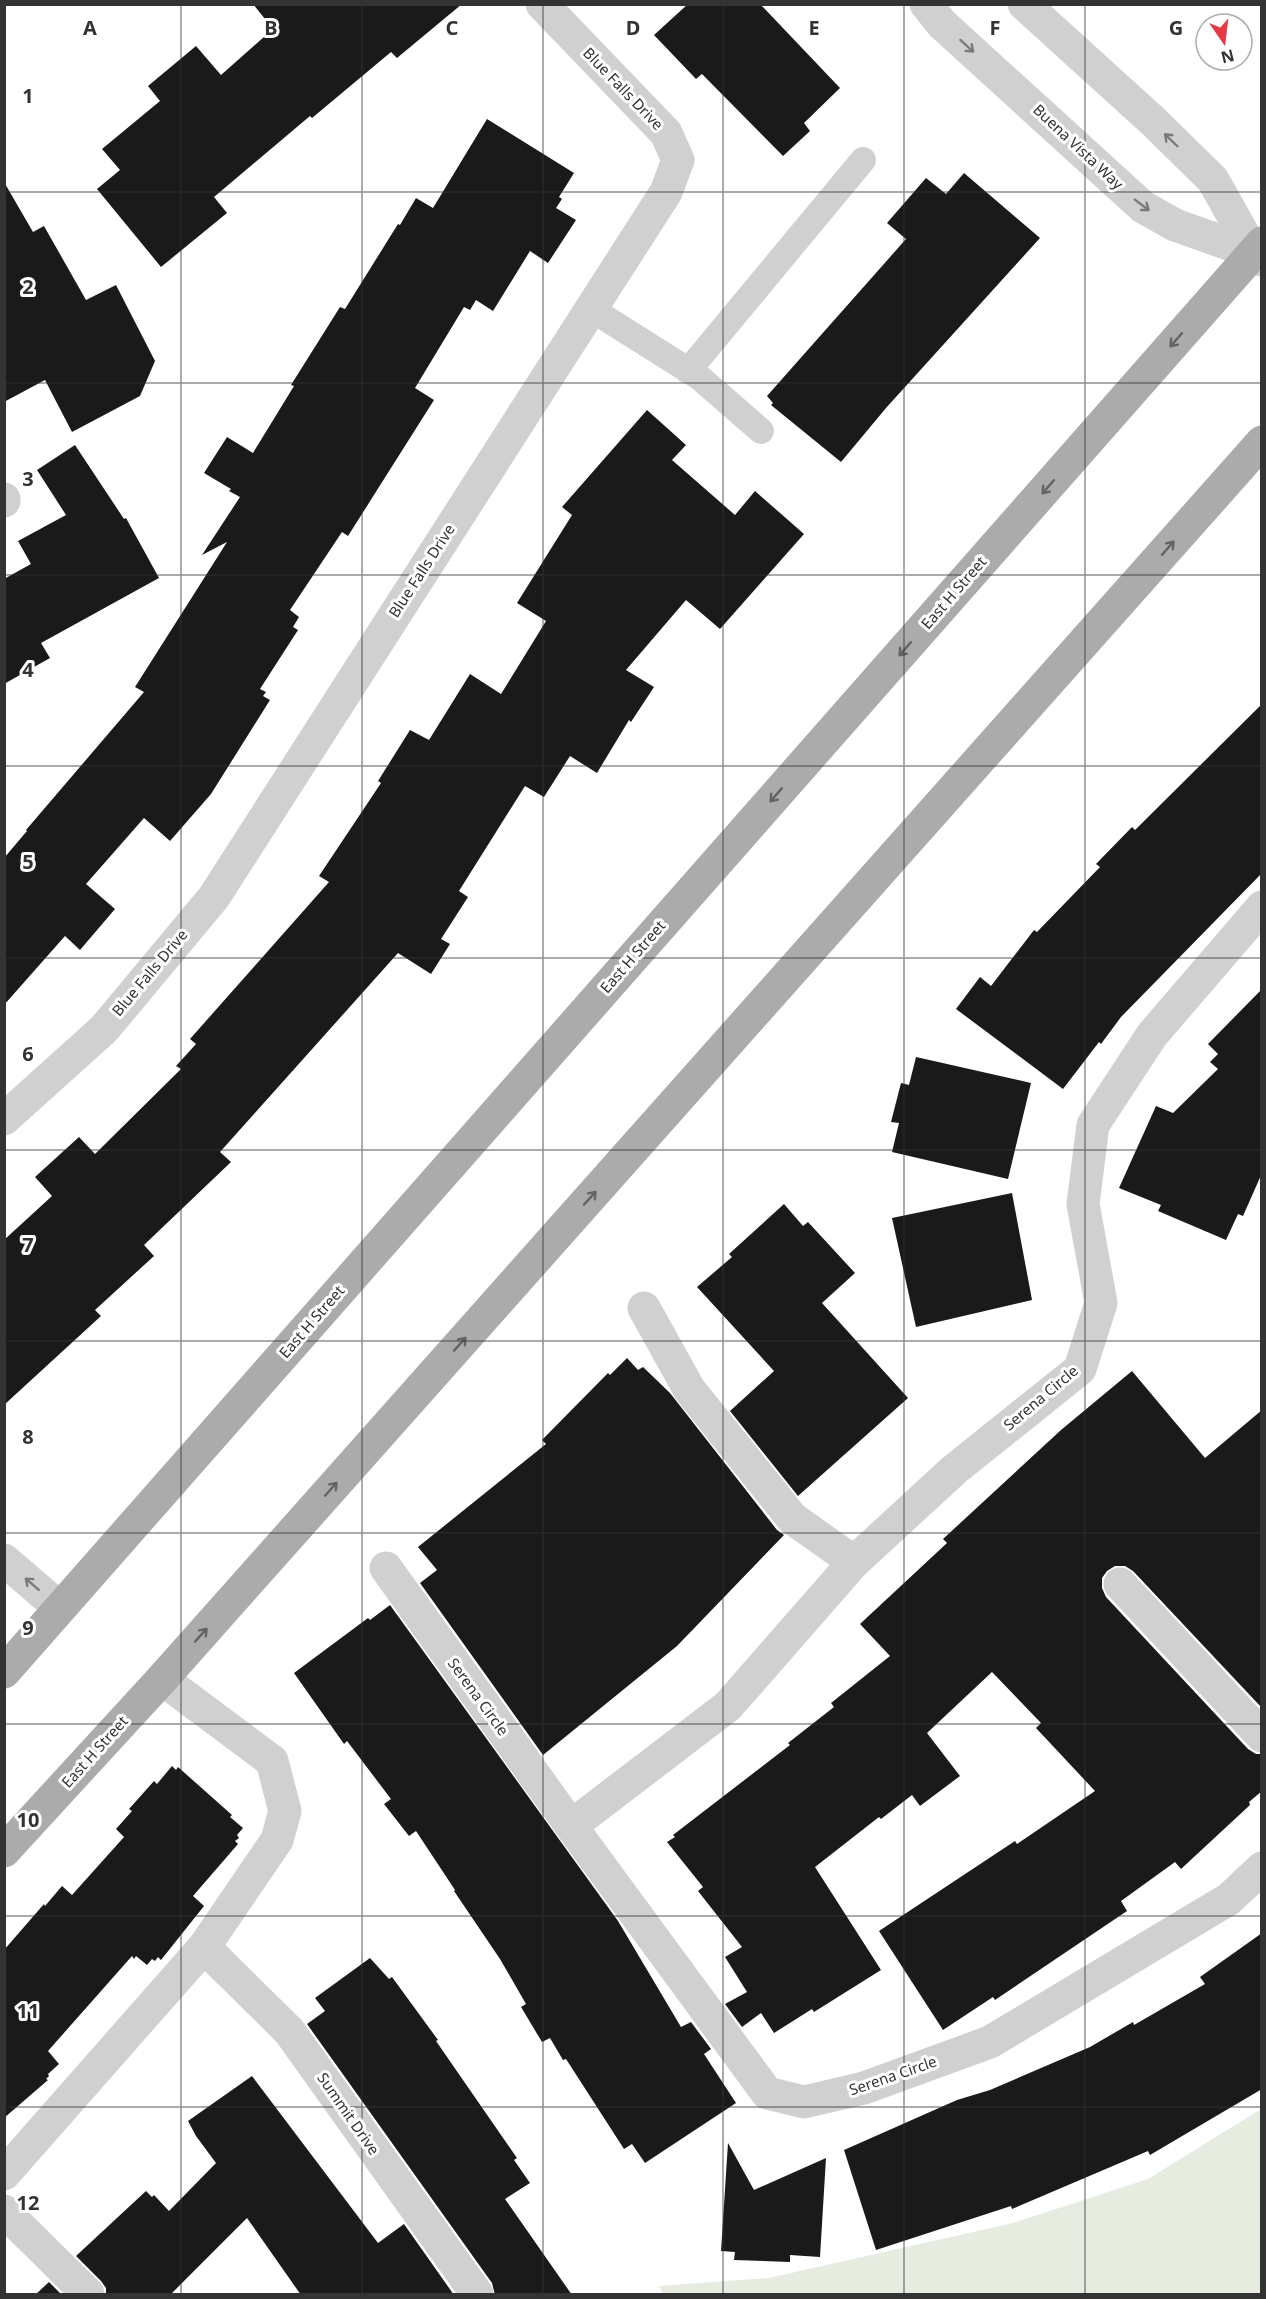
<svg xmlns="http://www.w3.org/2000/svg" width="1266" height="2299" font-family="'Noto Sans',sans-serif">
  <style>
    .green { fill: #e6ecdf }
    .building { fill: #1a1a1a }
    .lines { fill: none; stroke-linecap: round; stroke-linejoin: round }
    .service { stroke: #d0d0d0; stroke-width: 26 }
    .minor { stroke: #d0d0d0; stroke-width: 33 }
    .tertiary { stroke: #d0d0d0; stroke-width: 33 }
    .primary { stroke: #ababab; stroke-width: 33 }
    .oneway { stroke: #7a7a7a }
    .oneway2 { stroke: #636363 }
    .grid { fill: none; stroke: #333; stroke-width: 1.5; stroke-opacity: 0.55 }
    .labels { text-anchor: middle; stroke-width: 6; stroke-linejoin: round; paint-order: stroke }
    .street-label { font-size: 15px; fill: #333; stroke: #fff }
    .grid-label { font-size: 20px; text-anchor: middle; font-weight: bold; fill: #333; stroke: #fff; stroke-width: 6; stroke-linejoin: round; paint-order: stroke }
  </style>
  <rect width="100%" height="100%" fill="#fff"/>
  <!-- green -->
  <path class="green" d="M 1261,2109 L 1261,2294 L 663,2294 L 659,2286 L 769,2278 L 1013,2223 L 1148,2179 Z"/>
  <!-- building -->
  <path class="building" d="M 253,4 L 462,4 L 397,58 L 391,52 L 312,118 L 310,116 L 214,197 L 227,213 L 161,267 L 97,189 L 120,170 L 102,149 L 160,101 L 148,86 L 196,46 L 221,75 L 273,29 Z
    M 688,4 L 760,4 L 840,88 L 804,123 L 810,131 L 783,156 L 702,74 L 696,79 L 654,35 Z
    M 487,119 L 574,173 L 559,197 L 562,199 L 556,208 L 576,220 L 548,263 L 530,251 L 493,311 L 476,300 L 470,310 L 464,307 L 415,388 L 434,400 L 348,536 L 342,532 L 290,610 L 299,617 L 293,627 L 298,630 L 260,689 L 266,692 L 263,696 L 270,700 L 211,794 L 170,841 L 144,818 L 86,884 L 115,909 L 80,950 L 65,936 L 4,1005 L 4,858 L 27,831 L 26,830 L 144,692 L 135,687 L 227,542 L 202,555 L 240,497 L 229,491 L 231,489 L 204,473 L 227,437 L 253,453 L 294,386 L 291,385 L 340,307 L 345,309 L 398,224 L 400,225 L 416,198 L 433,208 Z
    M 964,173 L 1040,238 L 886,408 L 841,462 L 771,405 L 773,403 L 767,396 L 906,239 L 887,223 L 926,178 L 946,194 Z
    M 4,182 L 33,232 L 44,226 L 86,300 L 116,285 L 155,361 L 140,396 L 72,432 L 45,380 L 4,402 Z
    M 647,410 L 686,445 L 672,460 L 735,515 L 755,491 L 804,534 L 720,629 L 686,600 L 626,670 L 654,687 L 631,722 L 629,720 L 597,773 L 570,756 L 544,797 L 525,786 L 459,891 L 468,897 L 441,939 L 450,944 L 431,974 L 398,953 L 220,1152 L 231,1162 L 144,1245 L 154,1256 L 95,1310 L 101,1316 L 4,1405 L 4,1240 L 52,1196 L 35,1177 L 79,1137 L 95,1154 L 181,1069 L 176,1066 L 196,1044 L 190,1039 L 329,882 L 319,876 L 381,783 L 378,781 L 410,730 L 429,740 L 470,674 L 501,694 L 546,621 L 517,603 L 572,515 L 562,507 Z
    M 75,445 L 124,519 L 126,518 L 159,578 L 41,643 L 50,658 L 4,684 L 4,579 L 31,564 L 18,541 L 66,515 L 37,470 Z
    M 1262,704 L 1262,873 L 1121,1017 L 1101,1044 L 1099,1042 L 1063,1089 L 956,1009 L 980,977 L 991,986 L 1034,930 L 1037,932 L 1100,867 L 1096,864 L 1132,827 L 1135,830 Z
    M 1262,989 L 1262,1173 L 1243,1216 L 1238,1214 L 1226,1240 L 1158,1211 L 1161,1205 L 1119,1188 L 1156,1106 L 1173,1113 L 1218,1069 L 1210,1062 L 1218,1054 L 1208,1044 Z
    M 916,1057 L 1031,1083 L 1008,1179 L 892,1152 L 899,1123 L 891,1122 L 901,1083 L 909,1085 Z
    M 1012,1193 L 1032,1300 L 916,1327 L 892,1218 Z
    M 784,1204 L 803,1226 L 808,1222 L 855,1273 L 822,1303 L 908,1398 L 798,1496 L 730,1411 L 774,1371 L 697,1287 L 732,1257 L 729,1254 Z
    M 627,1358 L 638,1370 L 643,1367 L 670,1393 L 777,1530 L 784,1535 L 677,1646 L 543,1755 L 420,1583 L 437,1570 L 418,1547 L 546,1444 L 542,1440 L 608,1373 L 610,1375 Z
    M 1132,1371 L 1205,1458 L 1262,1410 L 1262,1708 L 1133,1571 L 1125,1566 L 1115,1566 L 1107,1571 L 1102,1578 L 1102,1588 L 1106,1597 L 1248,1749 L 1256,1754 L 1262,1754 L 1262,1791 L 1249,1802 L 1250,1805 L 1181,1869 L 1175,1862 L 1121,1901 L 1127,1911 L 995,2000 L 993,1997 L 943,2030 L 879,1931 L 1015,1841 L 1017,1844 L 1095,1791 L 1036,1728 L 1041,1723 L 992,1672 L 927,1733 L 960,1776 L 920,1806 L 912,1795 L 881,1819 L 879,1817 L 815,1867 L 881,1970 L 814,2012 L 812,2009 L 774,2033 L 761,2013 L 742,2027 L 725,2004 L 747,1992 L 725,1957 L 742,1947 L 698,1891 L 703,1887 L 667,1842 L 675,1837 L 673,1835 L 790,1745 L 788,1743 L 834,1707 L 831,1703 L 890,1656 L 860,1624 L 947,1543 L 943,1539 L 1061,1430 Z
    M 390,1605 L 618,1921 L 681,2027 L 691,2022 L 711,2049 L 704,2054 L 736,2103 L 645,2163 L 632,2144 L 624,2149 L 566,2059 L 563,2060 L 550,2038 L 542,2042 L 521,2007 L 526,2004 L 500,1959 L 454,1891 L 455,1890 L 416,1831 L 409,1836 L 384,1804 L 391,1799 L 347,1741 L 344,1744 L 294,1673 L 368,1618 L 370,1620 Z
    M 172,1766 L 176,1770 L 178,1767 L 232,1815 L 230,1817 L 243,1828 L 237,1835 L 239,1838 L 235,1841 L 238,1844 L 193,1896 L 204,1906 L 161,1960 L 158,1957 L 155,1961 L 152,1959 L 147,1965 L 136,1956 L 134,1959 L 132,1956 L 48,2051 L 59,2064 L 48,2074 L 49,2076 L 46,2079 L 48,2080 L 4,2118 L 4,1950 L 44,1904 L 45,1906 L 62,1886 L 72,1895 L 124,1837 L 116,1829 L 132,1811 L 129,1809 L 154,1781 L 157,1784 Z
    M 1262,1933 L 1262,2089 L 1150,2155 L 1148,2151 L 1012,2209 L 1011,2206 L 876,2250 L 844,2150 L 957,2100 L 990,2090 L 1090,2047 L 1133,2022 L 1134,2025 L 1205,1984 L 1200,1977 Z
    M 370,1958 L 389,1979 L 392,1977 L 438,2040 L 436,2041 L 517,2158 L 514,2160 L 530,2183 L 505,2199 L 572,2295 L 495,2295 L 492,2283 L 307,2024 L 325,2011 L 315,1998 Z
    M 252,2076 L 378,2243 L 404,2224 L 454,2295 L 301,2295 L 247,2218 L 170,2295 L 106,2295 L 106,2288 L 101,2281 L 76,2256 L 146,2191 L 152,2197 L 154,2195 L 169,2211 L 216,2163 L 196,2136 L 188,2121 Z
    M 728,2143 L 754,2190 L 826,2158 L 820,2257 L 790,2255 L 790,2262 L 734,2260 L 735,2252 L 721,2251 Z
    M 49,2282 L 62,2295 L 35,2295 Z"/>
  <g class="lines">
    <!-- service -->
    <path class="service" d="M 591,309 L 699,377 L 761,431
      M 688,371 L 863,160"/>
    <!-- minor -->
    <path class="minor" d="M 4,499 L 4,501
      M 4,1119 L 104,1029 L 214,897 L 666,192 L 678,160 L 666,133 L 542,4
      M 644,1308 L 689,1389 L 792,1518 L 854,1562
      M 4,1560 L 60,1608
      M 386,1568 L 571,1826 L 767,2093 L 804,2102 L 864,2088 L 990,2042 L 1229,1899 L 1262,1868
      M 1120,1584 L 1262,1736
      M 571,1826 L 728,1706 L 854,1562 L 954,1470 L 1080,1369 L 1101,1303 L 1083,1204 L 1093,1125 L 1152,1035 L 1262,907
      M 204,1947 L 289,2031 L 477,2294
      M 4,2174 L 204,1947 L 277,1840 L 285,1811 L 272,1761 L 162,1679
      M 4,2211 L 88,2294"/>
    <!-- tertiary -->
    <path class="tertiary" d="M 926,4 L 942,24 L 1143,207 L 1175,225 L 1254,253
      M 1024,4 L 1154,122 L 1213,180 L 1254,253 L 1262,260"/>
    <!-- primary -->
    <path class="primary" d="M 4,1672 L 1262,243
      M 4,1851 L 162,1679 L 1262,442"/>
  </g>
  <!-- one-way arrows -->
  <defs><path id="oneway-shaft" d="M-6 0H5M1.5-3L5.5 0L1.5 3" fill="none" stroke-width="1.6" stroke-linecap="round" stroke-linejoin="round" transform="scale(1.5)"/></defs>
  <g class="oneway">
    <use href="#oneway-shaft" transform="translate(967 46) rotate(42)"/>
    <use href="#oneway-shaft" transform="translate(1171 140) rotate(-136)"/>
    <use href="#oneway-shaft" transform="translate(1142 205) rotate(37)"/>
    <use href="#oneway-shaft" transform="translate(32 1584) rotate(-139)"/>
  </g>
  <g class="oneway2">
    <use href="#oneway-shaft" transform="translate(1176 340) rotate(131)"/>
    <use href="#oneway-shaft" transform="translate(1048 487) rotate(131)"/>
    <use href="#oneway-shaft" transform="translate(1168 548) rotate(-49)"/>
    <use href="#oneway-shaft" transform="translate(905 649) rotate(131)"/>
    <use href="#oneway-shaft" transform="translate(776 795) rotate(131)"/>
    <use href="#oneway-shaft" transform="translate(590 1198) rotate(-48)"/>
    <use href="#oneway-shaft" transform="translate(460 1344) rotate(-48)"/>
    <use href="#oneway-shaft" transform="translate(331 1489) rotate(-48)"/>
    <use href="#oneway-shaft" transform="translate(201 1635) rotate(-48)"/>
  </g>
  <!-- grid -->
  <path class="grid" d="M 181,4 L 181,2294M 362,4 L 362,2294M 543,4 L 543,2294M 723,4 L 723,2294M 904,4 L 904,2294M 1085,4 L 1085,2294M 4,192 L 1262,192M 4,383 L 1262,383M 4,575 L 1262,575M 4,766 L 1262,766M 4,958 L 1262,958M 4,1150 L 1262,1150M 4,1341 L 1262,1341M 4,1533 L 1262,1533M 4,1724 L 1262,1724M 4,1916 L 1262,1916M 4,2107 L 1262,2107"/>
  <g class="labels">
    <!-- street labels -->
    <g class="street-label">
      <text transform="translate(623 89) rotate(46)" y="5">Blue Falls Drive</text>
      <text transform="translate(1078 147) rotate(43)" y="5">Buena Vista Way</text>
      <text transform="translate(422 571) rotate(-57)" y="5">Blue Falls Drive</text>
      <text transform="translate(954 593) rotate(-49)" y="5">East H Street</text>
      <text transform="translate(633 957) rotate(-49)" y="5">East H Street</text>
      <text transform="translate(150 973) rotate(-50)" y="5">Blue Falls Drive</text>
      <text transform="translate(312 1322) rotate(-49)" y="5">East H Street</text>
      <text transform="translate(1041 1398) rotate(-40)" y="5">Serena Circle</text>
      <text transform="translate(478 1697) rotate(54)" y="5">Serena Circle</text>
      <text transform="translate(95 1752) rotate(-48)" y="5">East H Street</text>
      <text transform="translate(893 2076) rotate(-19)" y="5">Serena Circle</text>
      <text transform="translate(348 2114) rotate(55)" y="5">Summit Drive</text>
    </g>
  </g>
  <g class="grid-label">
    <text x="90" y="35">A</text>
    <text x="271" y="35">B</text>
    <text x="452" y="35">C</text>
    <text x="633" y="35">D</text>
    <text x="814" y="35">E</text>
    <text x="995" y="35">F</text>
    <text x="1176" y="35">G</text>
    <text x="28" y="103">1</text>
    <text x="28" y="294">2</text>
    <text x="28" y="486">3</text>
    <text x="28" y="677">4</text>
    <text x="28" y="869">5</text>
    <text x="28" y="1061">6</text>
    <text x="28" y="1252">7</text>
    <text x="28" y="1444">8</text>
    <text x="28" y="1635">9</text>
    <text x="28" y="1827">10</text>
    <text x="28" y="2018">11</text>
    <text x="28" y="2210">12</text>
  </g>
  <!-- border -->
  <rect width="1266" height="2299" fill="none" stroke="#333333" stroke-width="12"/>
  <!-- north arrow -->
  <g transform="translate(1224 42) rotate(166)"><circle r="28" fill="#ffffff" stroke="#adadad" stroke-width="1.5"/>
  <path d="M0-4.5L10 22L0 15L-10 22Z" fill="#e63946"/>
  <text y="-9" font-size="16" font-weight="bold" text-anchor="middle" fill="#333333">N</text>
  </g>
</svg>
